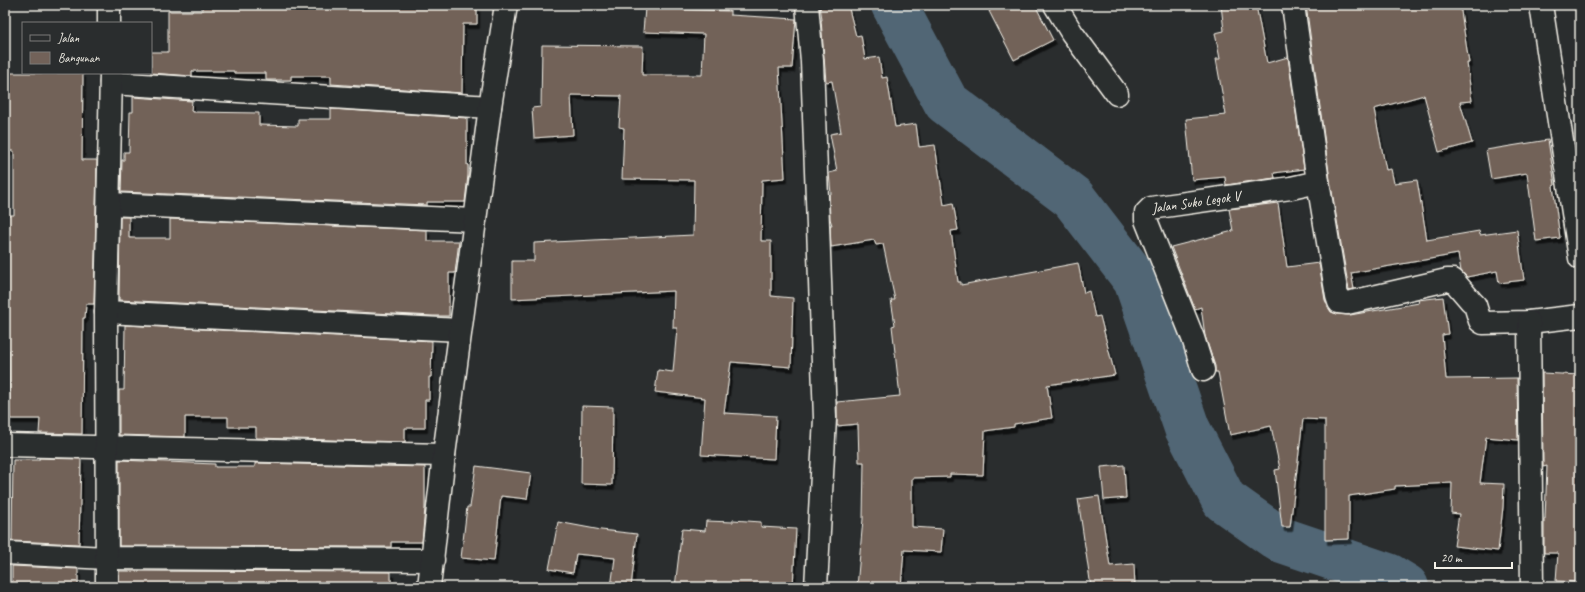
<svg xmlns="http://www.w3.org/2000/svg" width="1585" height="592" font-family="Caveat,sans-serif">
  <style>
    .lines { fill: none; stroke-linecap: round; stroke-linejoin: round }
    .river { stroke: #516675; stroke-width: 46 }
    .building { fill: #726259; stroke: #f4f1e8; filter: url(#shadow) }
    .minor-casing { stroke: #f4f1e8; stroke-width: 25 }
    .minor { stroke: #2a2d2e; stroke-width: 22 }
    .labels { text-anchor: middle; stroke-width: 3; stroke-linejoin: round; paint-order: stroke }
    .street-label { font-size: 14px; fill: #f4f1e8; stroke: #2a2d2e }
  </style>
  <defs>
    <filter id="shadow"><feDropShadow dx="2.5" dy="4.5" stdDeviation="0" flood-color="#0009"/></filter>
  </defs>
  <rect width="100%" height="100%" fill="#2a2d2e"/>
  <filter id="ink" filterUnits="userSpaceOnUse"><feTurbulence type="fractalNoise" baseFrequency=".025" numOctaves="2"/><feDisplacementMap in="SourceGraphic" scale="8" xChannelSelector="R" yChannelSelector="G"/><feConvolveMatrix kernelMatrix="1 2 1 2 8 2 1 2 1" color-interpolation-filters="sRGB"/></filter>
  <g filter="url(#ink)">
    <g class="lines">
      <!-- river -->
      <path class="river" d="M 894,5 L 946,102 L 1073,198 L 1136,280 L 1187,428 L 1224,500 L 1279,539 L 1388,576 L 1406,587"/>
    </g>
    <!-- building -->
    <path class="building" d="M 202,5 L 477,5 L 477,24 L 463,24 L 462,93 L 331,84 L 331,76 L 291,76 L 291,80 L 266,80 L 266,73 L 234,73 L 234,71 L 192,71 L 192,76 L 151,73 L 151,52 L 168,52 L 168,11 L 202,11 Z
      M 820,5 L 848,5 L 856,36 L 861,35 L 865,59 L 879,57 L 882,78 L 887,77 L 895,127 L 916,124 L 919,147 L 935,145 L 944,205 L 953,203 L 958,230 L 951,231 L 958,282 L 961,282 L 961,285 L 1078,263 L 1084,293 L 1089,291 L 1095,317 L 1100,316 L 1115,375 L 1047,385 L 1052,418 L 1014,424 L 1014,427 L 985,431 L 983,475 L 950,474 L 950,477 L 912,478 L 912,527 L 943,529 L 941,552 L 904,550 L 901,587 L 857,587 L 863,519 L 864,462 L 859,462 L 858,424 L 837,426 L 837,402 L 900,396 L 892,326 L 895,325 L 891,300 L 895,300 L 883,244 L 876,245 L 874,240 L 831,247 L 830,225 L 832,225 L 830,219 L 829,195 L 831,194 L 829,173 L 837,171 L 830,134 L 841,132 L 832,81 L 826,82 L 821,20 L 822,20 Z
      M 1000,5 L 1035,5 L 1053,40 L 1014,60 L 989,11 Z
      M 1221,5 L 1256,5 L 1267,63 L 1288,57 L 1304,169 L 1274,173 L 1275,178 L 1226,185 L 1225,177 L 1192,180 L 1186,119 L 1226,115 L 1216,59 L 1220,59 L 1215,33 L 1224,31 Z
      M 1306,5 L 1460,5 L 1469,63 L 1467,63 L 1472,101 L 1460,102 L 1472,143 L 1439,152 L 1424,95 L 1374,109 L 1386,170 L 1391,169 L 1394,183 L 1417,180 L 1427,240 L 1479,231 L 1480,235 L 1517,230 L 1524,280 L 1499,283 L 1497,271 L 1467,277 L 1461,271 L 1458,254 L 1351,273 L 1354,289 L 1349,290 L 1330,180 Z
      M 645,8 L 730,11 L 730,15 L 796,19 L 792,68 L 779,68 L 785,178 L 762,180 L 761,241 L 771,241 L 771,296 L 793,298 L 791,367 L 731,362 L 724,413 L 776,416 L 774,459 L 701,455 L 705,398 L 655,392 L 658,370 L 673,372 L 677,328 L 673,328 L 674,291 L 512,299 L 512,261 L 534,261 L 534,243 L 693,235 L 694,180 L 622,179 L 624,128 L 619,127 L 621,96 L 571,95 L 573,135 L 534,138 L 532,108 L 541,107 L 542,45 L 643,46 L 642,75 L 702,75 L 704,34 L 643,32 Z
      M 9,73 L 83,73 L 82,160 L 97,160 L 94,304 L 86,304 L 85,318 L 83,318 L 82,434 L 39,433 L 40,419 L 10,419 L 9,350 L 5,350 L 7,255 L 6,255 L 6,215 L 14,215 L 14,151 L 8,151 Z
      M 133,97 L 192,101 L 191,111 L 193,112 L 259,113 L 259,125 L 298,126 L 298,119 L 331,119 L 331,109 L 467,118 L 467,165 L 468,165 L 468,175 L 465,202 L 427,202 L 427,205 L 121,192 L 122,160 L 124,160 L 124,152 L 129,152 L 130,112 L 133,112 Z
      M 1548,140 L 1555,185 L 1553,186 L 1560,238 L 1536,241 L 1527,173 L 1491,179 L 1486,150 Z
      M 1278,203 L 1287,267 L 1319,263 L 1325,300 L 1331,312 L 1337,314 L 1350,315 L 1419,303 L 1418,300 L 1443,297 L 1448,334 L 1442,335 L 1446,379 L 1517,378 L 1518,440 L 1486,437 L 1480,483 L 1504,484 L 1503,507 L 1498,551 L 1454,546 L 1459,514 L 1451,513 L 1452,483 L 1395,486 L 1395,489 L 1349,496 L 1349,539 L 1325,540 L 1325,420 L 1303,419 L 1290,527 L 1282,527 L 1275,470 L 1280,469 L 1271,426 L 1230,435 L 1218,372 L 1215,372 L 1215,366 L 1205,336 L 1201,307 L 1195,309 L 1171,247 L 1233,231 L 1229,209 Z
      M 120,217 L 129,217 L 129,238 L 170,238 L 170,219 L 427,230 L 427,241 L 459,241 L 455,273 L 449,273 L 449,316 L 433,316 L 119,300 Z
      M 125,325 L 432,341 L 431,377 L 429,377 L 429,400 L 425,400 L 425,428 L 405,428 L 405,442 L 256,438 L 256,427 L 228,427 L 228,417 L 185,417 L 185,437 L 119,435 L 119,390 L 124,390 Z
      M 1542,373 L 1580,375 L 1580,582 L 1556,581 L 1558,553 L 1544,553 L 1544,519 L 1545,519 L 1547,466 L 1543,467 Z
      M 582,406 L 613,407 L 612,485 L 581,484 Z
      M 39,458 L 81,459 L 79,544 L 12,541 L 13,460 L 39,460 Z
      M 119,460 L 215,464 L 215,467 L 255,467 L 255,463 L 425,467 L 425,508 L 422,542 L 391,542 L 391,547 L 119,546 Z
      M 1124,465 L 1126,498 L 1104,500 L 1101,467 Z
      M 476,466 L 531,473 L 527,499 L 501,496 L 494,561 L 461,558 L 467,507 L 470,507 Z
      M 1099,496 L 1110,566 L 1134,564 L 1135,587 L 1091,587 L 1078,499 Z
      M 733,520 L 761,522 L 761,527 L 796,529 L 793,587 L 675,587 L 682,529 L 705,531 L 706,521 L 733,522 Z
      M 558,522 L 601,530 L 637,534 L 631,587 L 611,587 L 615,558 L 576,554 L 573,573 L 549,569 Z
      M 12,566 L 78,569 L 78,587 L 12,587 Z
      M 119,571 L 391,572 L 391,587 L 119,587 Z"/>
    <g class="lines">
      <defs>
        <g id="minor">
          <path d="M 109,5 L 109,23"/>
          <path d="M 807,5 L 812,61 L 825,418 L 816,587"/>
          <path d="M 1055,5 L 1072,33 L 1117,94"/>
          <path d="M 1541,5 L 1580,258"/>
          <path d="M 111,83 L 490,107"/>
          <path d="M 1318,182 L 1337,296 L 1339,302 L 1347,303 L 1447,280 L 1453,280 L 1471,301 L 1475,305 L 1480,321 L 1483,323 L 1529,322 L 1580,316"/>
          <path d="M 109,204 L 475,220"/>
          <path d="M 106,312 L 460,330"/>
          <path d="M 1529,322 L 1532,587"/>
          <path id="s1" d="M 1203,370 L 1193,338 L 1146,220 L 1146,213 L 1151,208 L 1291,188 L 1318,182 L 1293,5"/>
          <path d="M 5,445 L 444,455"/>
          <path d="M 5,553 L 107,558 L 433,560"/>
          <path d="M 107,587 L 106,312 L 111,73"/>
          <path d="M 429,587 L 444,455 L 490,107 L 506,5"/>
        </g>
      </defs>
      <!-- minor casing -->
      <use href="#minor" class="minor-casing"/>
      <!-- minor -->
      <use href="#minor" class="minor"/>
    </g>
  </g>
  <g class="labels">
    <!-- street labels -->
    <g class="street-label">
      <text dy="5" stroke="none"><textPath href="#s1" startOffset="220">Jalan Suko Legok V</textPath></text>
    </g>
  </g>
  <!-- margin -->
  <rect width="1585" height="592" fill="none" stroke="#2a2d2e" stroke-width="20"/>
  <rect x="10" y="10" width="1565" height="572" fill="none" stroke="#f4f1e8" stroke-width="1.5" filter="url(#ink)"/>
  <!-- legend -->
  <rect x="22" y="22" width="130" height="52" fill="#2a2d2e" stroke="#7b7b78"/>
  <rect x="30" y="35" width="20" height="6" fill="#2a2d2e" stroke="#7b7b78"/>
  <text x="58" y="42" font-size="12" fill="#f4f1e8">Jalan</text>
  <rect x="30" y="52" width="20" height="12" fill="#726259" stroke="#7b7b78"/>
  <text x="58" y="62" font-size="12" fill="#f4f1e8">Bangunan</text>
  <!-- scale -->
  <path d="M1435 562v6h77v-6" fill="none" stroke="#f4f1e8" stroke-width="2"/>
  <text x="1441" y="562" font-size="12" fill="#f4f1e8" stroke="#2a2d2e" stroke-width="3" paint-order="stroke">20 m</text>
</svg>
